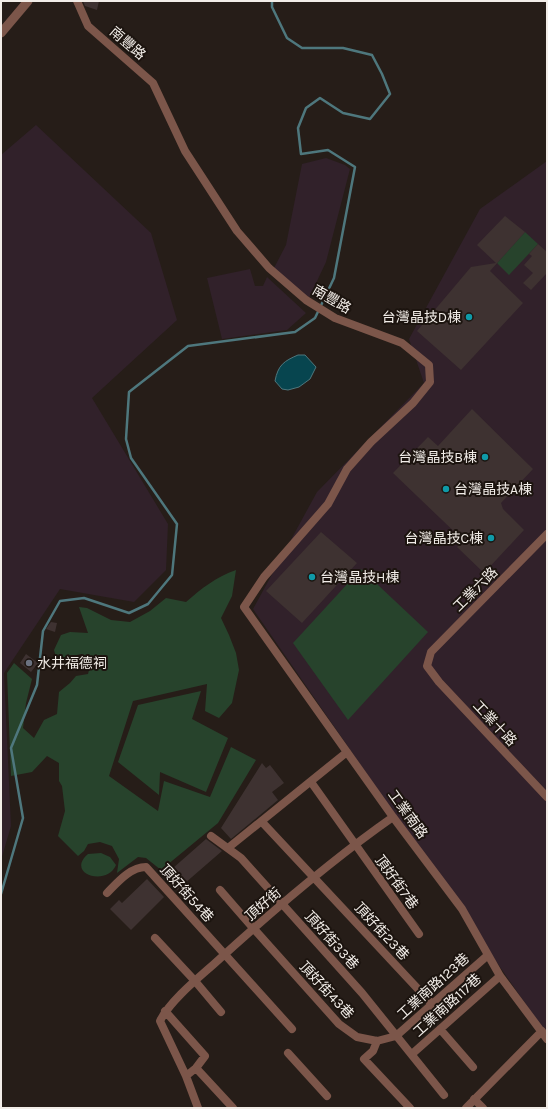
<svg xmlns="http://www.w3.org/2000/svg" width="548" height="1109" font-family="Karla,'Noto Sans TC',sans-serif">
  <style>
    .industrial { fill: #31212a }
    .green { fill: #27432c }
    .water { fill: #07454f; stroke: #4e777d }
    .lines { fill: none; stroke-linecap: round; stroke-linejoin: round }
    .stream { stroke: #4e777d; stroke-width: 2.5 }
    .building { fill: #3e3231 }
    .minor { stroke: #7c564a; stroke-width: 8 }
    .tertiary { stroke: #7c564a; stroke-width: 9 }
    .culture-dot { fill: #0f9aa8; stroke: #1c140f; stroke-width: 1.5 }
    .worship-dot { fill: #6b7280; stroke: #1c140f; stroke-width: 1.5 }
    .labels { text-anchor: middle; stroke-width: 4; stroke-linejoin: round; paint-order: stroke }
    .street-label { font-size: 14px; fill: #f2ede8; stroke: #1c140f }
    .poi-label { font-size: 14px; fill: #f2ede8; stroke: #1c140f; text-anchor: end }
  </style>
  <rect width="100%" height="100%" fill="#261d18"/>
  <!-- industrial -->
  <path class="industrial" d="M 36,125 L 151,233 L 177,320 L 92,398 L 168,524 L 166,570 L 134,602 L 60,589 L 4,673 L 11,826 L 1,860 L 1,155 Z
    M 326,158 L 345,165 L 350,169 L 326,262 L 309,298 L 274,268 L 286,245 L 302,164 Z
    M 547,161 L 547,1035 L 253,609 L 317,492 L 424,383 L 409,339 L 480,209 Z
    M 250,269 L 255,286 L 263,286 L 267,277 L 306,313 L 287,330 L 222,339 L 207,278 Z"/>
  <!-- green -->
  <path class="green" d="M 525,232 L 538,244 L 509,275 L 497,263 Z
    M 361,569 L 428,632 L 348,720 L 293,643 Z
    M 236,570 L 232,596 L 221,618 L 229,635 L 236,653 L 239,670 L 232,703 L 219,718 L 205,711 L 207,684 L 133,701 L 109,776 L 158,811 L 164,781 L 210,797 L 231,747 L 256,760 L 218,823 L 161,870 L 146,858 L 138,857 L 117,873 L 119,859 L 112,846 L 100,842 L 88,844 L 84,851 L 78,856 L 58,836 L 65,811 L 62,786 L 59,781 L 59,763 L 47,756 L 32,772 L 11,776 L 7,673 L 14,663 L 32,679 L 26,703 L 23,728 L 34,738 L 44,720 L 57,714 L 59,692 L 70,683 L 76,676 L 88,674 L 91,662 L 81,654 L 73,656 L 62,662 L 56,657 L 54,650 L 61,635 L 70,632 L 88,633 L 79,607 L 87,608 L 111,620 L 130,622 L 150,611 L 166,598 L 186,602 C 202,588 216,577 236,570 Z
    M 201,691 L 192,719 L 228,738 L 206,792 L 160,772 L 159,795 L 118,762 L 138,705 Z
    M 101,853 L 110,857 L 116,865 C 107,887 65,874 88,854 Z"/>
  <!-- water -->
  <path class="water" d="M 298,355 L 305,355 L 316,367 L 310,379 L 299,387 L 288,390 L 282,389 L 275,381 C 278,365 284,361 298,355 Z"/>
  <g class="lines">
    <!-- stream -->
    <path class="stream" d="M 1,894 L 23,818 L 11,748 L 37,685 L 43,631 L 60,601 L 84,598 L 129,613 L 148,604 L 172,575 L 177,524 L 131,458 L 126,439 L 129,392 L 188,346 L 295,332 L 315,318 L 334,278 L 355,167 L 328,150 L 301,154 L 298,128 L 306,108 L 320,98 L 343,113 L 370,119 L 390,94 L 382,74 L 372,55 L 343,48 L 302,48 L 287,38 L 272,7 L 272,1"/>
  </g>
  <!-- building -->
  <path class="building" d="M 83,1 L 99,1 L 97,10 L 85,6 Z
    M 505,216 L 525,232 L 490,271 L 523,303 L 461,370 L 417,331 L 471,267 L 496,263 L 477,245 Z
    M 538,244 L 547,252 L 547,273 L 531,290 L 523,283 L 533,273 L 524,265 L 532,256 L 529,254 Z
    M 472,409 L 533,469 L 501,503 L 503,509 L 524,530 L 484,573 L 457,547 L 464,541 L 393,473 L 428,437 L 438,446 Z
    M 321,532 L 357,563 L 302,623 L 266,591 Z
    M 51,622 L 57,623 L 55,632 L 46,629 Z
    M 26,654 L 38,663 L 31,672 L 20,663 Z
    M 262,763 L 266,768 L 270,765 L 284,783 L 272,792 L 278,800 L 231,839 L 221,828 Z
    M 206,839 L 222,851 L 177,890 L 164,876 Z
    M 147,879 L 164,897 L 131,930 L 110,909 L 119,900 L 122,903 Z"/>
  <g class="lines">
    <!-- minor -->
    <path class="minor" d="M 77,1 L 88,26 L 153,83 L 185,151 L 237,231 L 269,268 L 306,300 L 335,318 L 402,343 L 429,365 L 430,382 L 413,403 L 371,442 L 347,469 L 328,504 L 264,577 L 244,607 L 393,817 L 462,909 L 500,976 L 547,1039
      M 547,534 L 431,652 L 427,666 L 439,682 L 547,797
      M 311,782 L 419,934
      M 262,822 L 432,1004
      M 211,836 L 241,858 L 362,993 L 444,1095
      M 228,848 L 347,752
      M 220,890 L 254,929 L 339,1024 L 357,1037 L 377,1041 L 396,1036 L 488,955
      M 107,893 C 117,883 130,867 146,867 L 292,1029
      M 155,938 L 195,981 L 221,1012
      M 165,1011 L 205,1056 L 196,1068 L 186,1076
      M 440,1029 L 473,1067
      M 377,1041 L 373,1051 L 364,1059 L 410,1108
      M 288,1053 L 327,1096
      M 412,1054 L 500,976
      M 196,1068 L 233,1108
      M 474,1099 L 483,1108
      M 198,1108 L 186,1076 L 160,1021 C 170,1001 197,979 214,964 C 271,912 330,861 393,817
      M 466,1108 L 542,1031"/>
    <!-- tertiary -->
    <path class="tertiary" d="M 1,33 L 28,1"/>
  </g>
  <!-- markers -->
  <g class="culture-dot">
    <circle cx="469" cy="317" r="4"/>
    <circle cx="485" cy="457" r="4"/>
    <circle cx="446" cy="489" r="4"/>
    <circle cx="491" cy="538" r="4"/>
    <circle cx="312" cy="577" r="4"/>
  </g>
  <circle class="worship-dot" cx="29" cy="663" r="4"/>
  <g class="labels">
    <!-- street labels -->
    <g class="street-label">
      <text transform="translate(128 43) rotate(41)" y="5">南豐路</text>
      <text transform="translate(332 299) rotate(30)" y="5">南豐路</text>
      <text transform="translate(475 589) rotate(-45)" y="5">工業六路</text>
      <text transform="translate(495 723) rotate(47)" y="5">工業十路</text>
      <text transform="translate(408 814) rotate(54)" y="5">工業南路</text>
      <text transform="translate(397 882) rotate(54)" y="5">頂好街7巷</text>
      <text transform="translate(187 893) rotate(48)" y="5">頂好街54巷</text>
      <text transform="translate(263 904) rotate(-41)" y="5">頂好街</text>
      <text transform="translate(382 931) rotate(47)" y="5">頂好街23巷</text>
      <text transform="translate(332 940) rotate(48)" y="5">頂好街33巷</text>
      <text transform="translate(433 986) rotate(-42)" y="5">工業南路123巷</text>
      <text transform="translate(327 990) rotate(47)" y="5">頂好街43巷</text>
      <text transform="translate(447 1005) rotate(-42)" y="5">工業南路117巷</text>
    </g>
    <!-- poi labels -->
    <g class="poi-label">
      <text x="461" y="322">台灣晶技D棟</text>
      <text x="477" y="462">台灣晶技B棟</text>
      <text x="454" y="494" text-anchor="start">台灣晶技A棟</text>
      <text x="483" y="543">台灣晶技C棟</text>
      <text x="320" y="582" text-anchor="start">台灣晶技H棟</text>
      <text x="37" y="668" text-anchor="start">水井福德祠</text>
    </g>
  </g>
  <!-- border -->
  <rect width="548" height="1109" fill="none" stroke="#f2ede8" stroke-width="4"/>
</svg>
